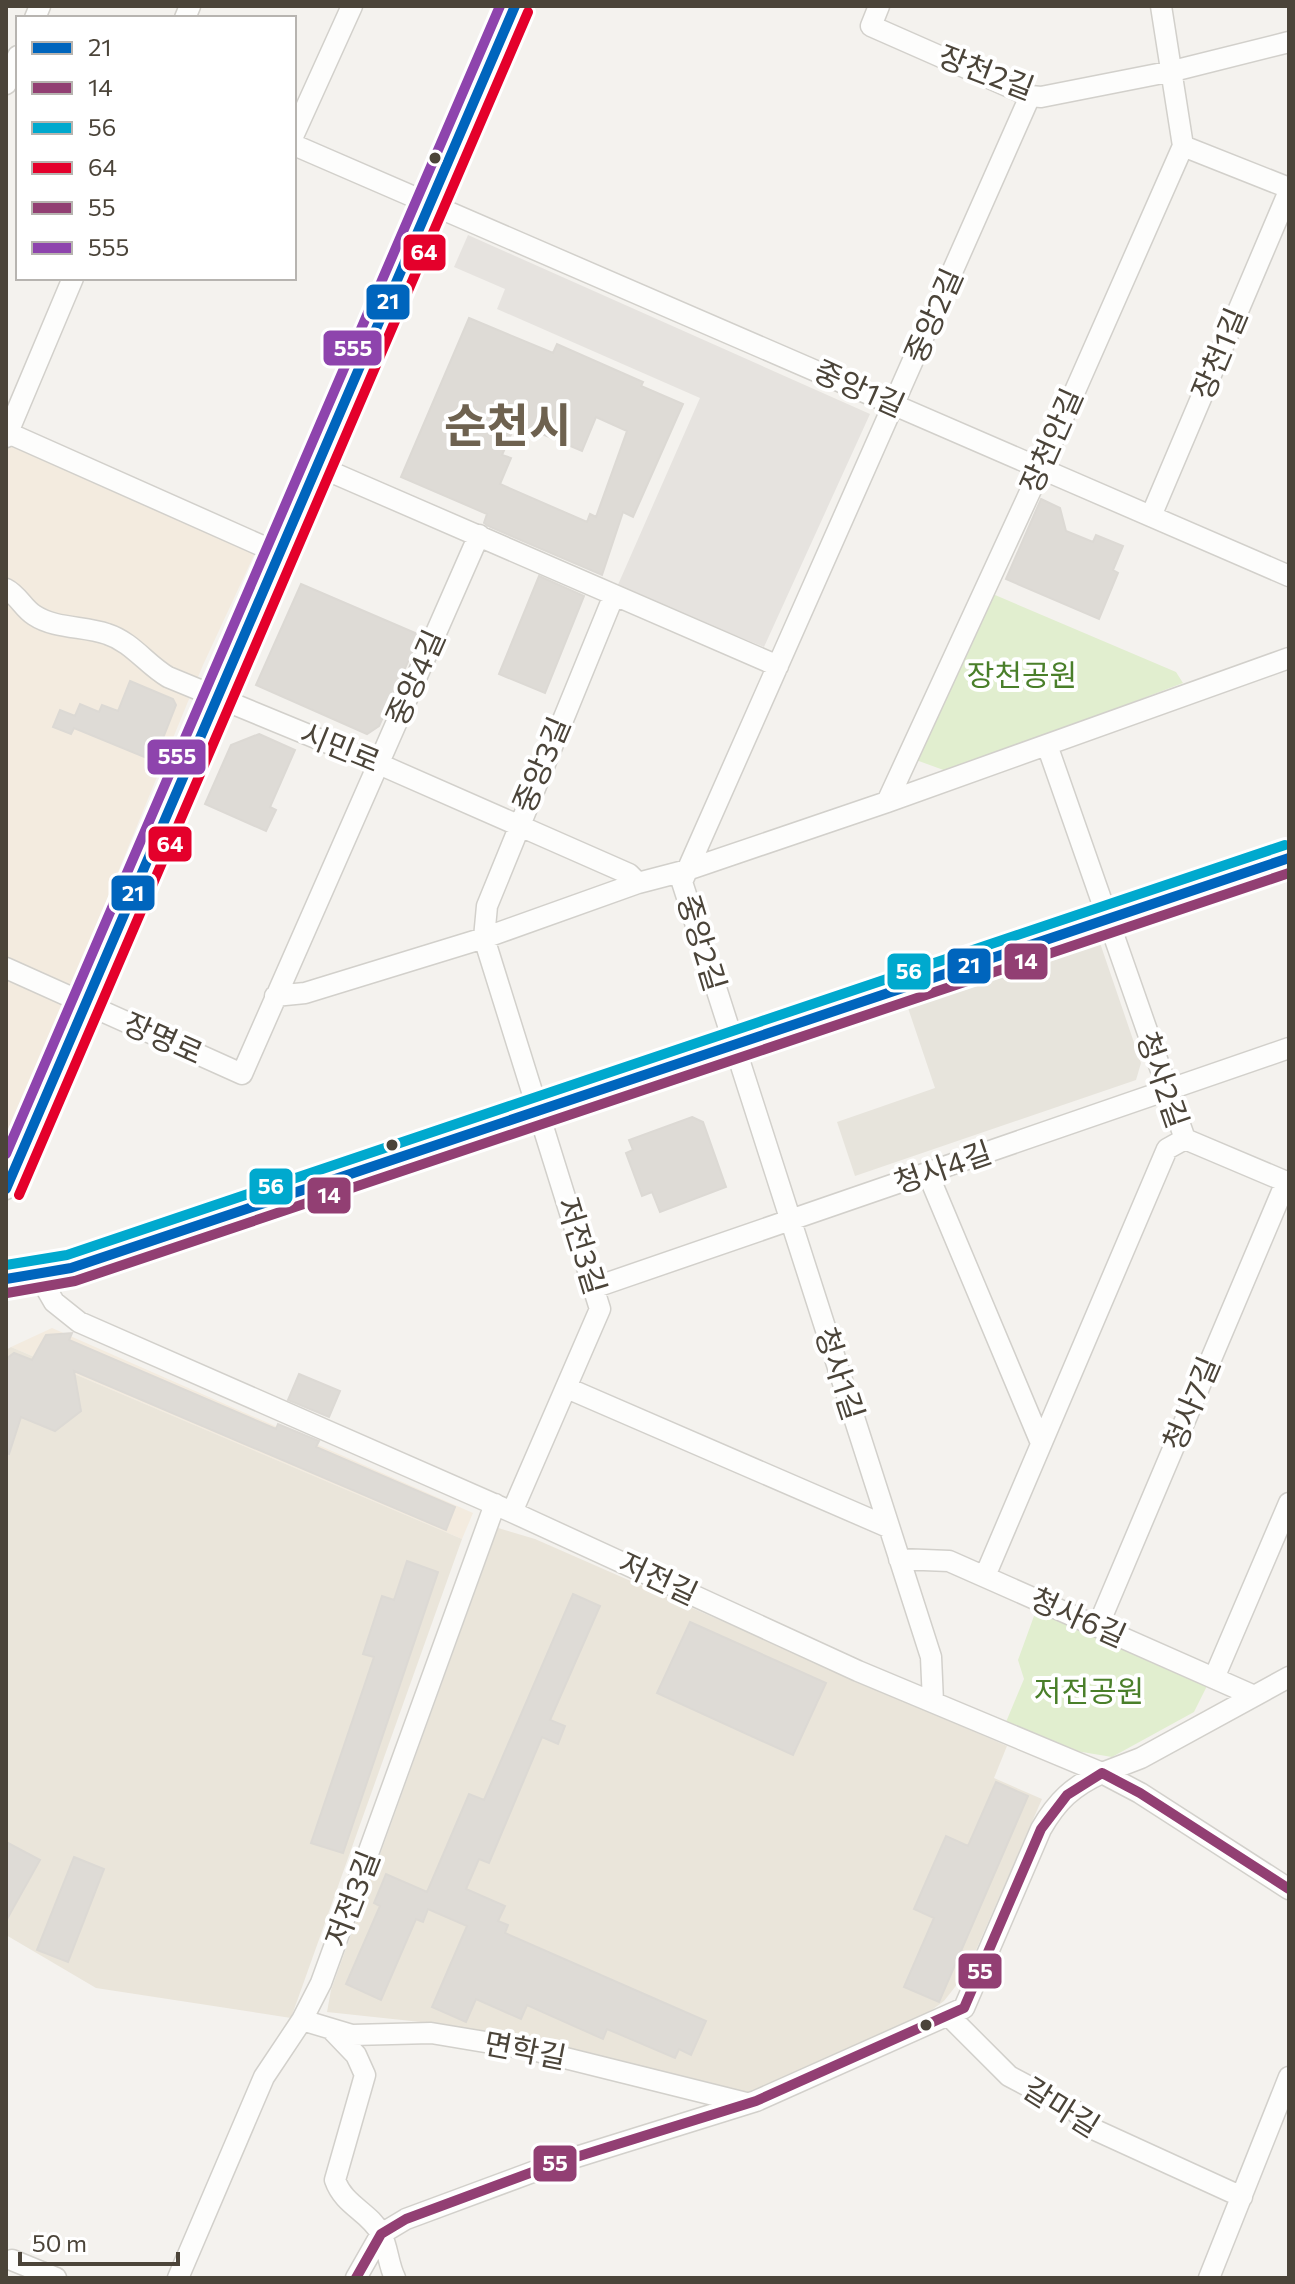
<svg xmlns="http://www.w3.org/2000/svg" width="1295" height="2284" font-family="Commissioner,'Noto Sans KR',sans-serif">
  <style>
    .residential { fill: #e7e4dc }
    .commercial { fill: #f3ebdf }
    .education { fill: #eae5da }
    .green { fill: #e1eecf }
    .parking { fill: #e6e3df }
    .building { fill: #dedbd6; stroke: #dcd9d4; stroke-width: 2; fill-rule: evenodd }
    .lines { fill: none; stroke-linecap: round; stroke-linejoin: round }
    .minor-casing { stroke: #d2d0cb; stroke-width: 23 }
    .major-casing { stroke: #d6cebb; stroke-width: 29 }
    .minor { stroke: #fdfdfc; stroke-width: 20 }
    .major { stroke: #f2efe6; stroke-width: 26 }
    .bus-1-casing { stroke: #fff; stroke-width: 16 }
    .bus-2-casing { stroke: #fff; stroke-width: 16 }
    .bus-3-casing { stroke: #fff; stroke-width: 16 }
    .bus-4-casing { stroke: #fff; stroke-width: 16 }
    .bus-5-casing { stroke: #fff; stroke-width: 16 }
    .bus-6-casing { stroke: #fff; stroke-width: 16 }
    .bus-1 { stroke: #0065bd; stroke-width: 10 }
    .bus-2 { stroke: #923f73; stroke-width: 10 }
    .bus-3 { stroke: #00a9ce; stroke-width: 10 }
    .bus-4 { stroke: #e4002b; stroke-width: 10 }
    .bus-5 { stroke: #923f73; stroke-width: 10 }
    .bus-6 { stroke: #8e44ad; stroke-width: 10 }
    .bus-dot { fill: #4b4439; stroke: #fff; stroke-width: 3 }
    .labels { text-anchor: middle; stroke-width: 8; stroke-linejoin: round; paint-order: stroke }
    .street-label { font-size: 30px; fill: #4b4439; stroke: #fff }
    .park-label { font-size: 30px; fill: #4a7f2a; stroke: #fff }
    .town-label { font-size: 46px; font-weight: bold; fill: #6e6250; stroke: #fff }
    .line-badge { stroke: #fff; stroke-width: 3 }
    .badge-label { font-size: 22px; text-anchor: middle; font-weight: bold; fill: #fff }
  </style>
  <rect width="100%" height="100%" fill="#f4f2ee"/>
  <!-- residential -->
  <path class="residential" d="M 1100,943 L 1141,1063 L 1136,1080 L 855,1176 L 837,1122 L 935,1088 L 908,1008 Z"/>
  <!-- commercial -->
  <path class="commercial" d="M 6,444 L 255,553 L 203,665 L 6,1145 Z
    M 52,1328 L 473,1513 L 462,1539 L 11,1347 Z"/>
  <!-- education -->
  <path class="education" d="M 11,1347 L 462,1539 L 291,2018 L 96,1988 L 6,1935 L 6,1350 Z
    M 498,1528 L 535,1539 L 1007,1746 L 994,1778 L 1042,1799 L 966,1973 L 944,2001 L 929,2012 L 757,2090 L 743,2092 L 449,2025 L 327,2012 L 331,1990 Z"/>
  <!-- green -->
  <path class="green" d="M 988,592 L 1176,672 L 1183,683 L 949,772 L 916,760 Z
    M 1038,1605 L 1206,1681 L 1206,1688 L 1194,1712 L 1112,1757 L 1076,1751 L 1006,1722 L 1024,1679 L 1018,1660 Z"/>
  <!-- parking -->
  <path class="parking" d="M 468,235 L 870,414 L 764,647 L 617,587 L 700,398 L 497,309 L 505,289 L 454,267 Z"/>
  <!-- building -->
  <path class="building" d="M 469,318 L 553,353 L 557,344 L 643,382 L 641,386 L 683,404 L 633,517 L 623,512 L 602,575 L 488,526 L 484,523 L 487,514 L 401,477 ZM 596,417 L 627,431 L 596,517 L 590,514 L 587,522 L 500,484 L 511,458 L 502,455 L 516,423 L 582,451 Z
    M 1041,499 L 1060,508 L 1066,531 L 1093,542 L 1096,535 L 1123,546 L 1113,570 L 1118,573 L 1099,619 L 1006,579 Z
    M 539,576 L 584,596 L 545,693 L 499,674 Z
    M 301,584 L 420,635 L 379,726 L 367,734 L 256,685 Z
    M 130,681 L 173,699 L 176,705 L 154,761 L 74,728 L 71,734 L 53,727 L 60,710 L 75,716 L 80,704 L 99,712 L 102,705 L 118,711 Z
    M 259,734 L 295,750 L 270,807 L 276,810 L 266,831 L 205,804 L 231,745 Z
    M 692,1117 L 703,1122 L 726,1187 L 660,1212 L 652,1192 L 642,1196 L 626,1153 L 633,1150 L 629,1140 Z
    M 72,1333 L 69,1340 L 276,1429 L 278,1424 L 319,1441 L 316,1447 L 455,1507 L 446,1530 L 74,1371 L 81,1411 L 55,1431 L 21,1417 L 9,1454 L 6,1453 L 6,1359 L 14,1353 L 32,1360 L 46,1335 Z
    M 299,1374 L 340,1391 L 329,1417 L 288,1400 Z
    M 407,1561 L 438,1572 L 343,1853 L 311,1843 L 374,1657 L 363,1654 L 382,1596 L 394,1600 Z
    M 573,1594 L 600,1606 L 550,1720 L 565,1726 L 558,1744 L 542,1737 L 489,1863 L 479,1859 L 466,1889 L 505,1906 L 498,1921 L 508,1925 L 505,1933 L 706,2021 L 691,2055 L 679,2049 L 675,2058 L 607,2029 L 603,2039 L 527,2005 L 521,2019 L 476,1999 L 466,2022 L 432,2007 L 467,1926 L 428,1909 L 423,1922 L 416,1919 L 381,2000 L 346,1984 L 380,1906 L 374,1903 L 386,1874 L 427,1892 L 469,1794 L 484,1800 Z
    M 690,1622 L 826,1683 L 793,1755 L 657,1693 Z
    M 996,1782 L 1028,1796 L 939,2002 L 904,1987 L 934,1918 L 914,1909 L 946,1836 L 968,1846 Z
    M 6,1842 L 40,1860 L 6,1921 Z
    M 74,1857 L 104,1869 L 68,1962 L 37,1950 Z"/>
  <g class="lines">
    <defs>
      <path id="minor" d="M 879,6 L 871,26 L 1030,96 L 1041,97 L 1173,71 L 1289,42
        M 35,18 L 40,6
        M 185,18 L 190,6
        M 6,84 L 18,56
        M 294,134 L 352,6
        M 294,145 L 1289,576
        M 1183,146 L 1289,188
        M 6,432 L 278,553
        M 6,437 L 73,278
        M 315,465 L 778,666
        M 1151,516 L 1289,191
        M 6,589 C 18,595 23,608 34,615 C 55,629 84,626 107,634 C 132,642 146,664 168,677 L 379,764 L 629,874 L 638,883 L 684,871 L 887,802 L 1289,658
        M 1047,745 L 1185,1139
        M 887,802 L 1041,468 L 1183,146 L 1161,6
        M 6,968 L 242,1074 L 479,535
        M 275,996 L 305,993 L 484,938 L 638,883
        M 1185,1139 L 1289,1183
        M 928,1174 L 1041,1443
        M 6,1189 L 515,6
        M 39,1276 L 54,1302 L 79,1322 L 512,1512 L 858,1671 L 1102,1773 L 1141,1758 L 1289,1677
        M 596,1287 L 1289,1048
        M 567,1388 L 888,1527
        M 512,1512 L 600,1309 L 484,938 L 487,906 L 614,595
        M 899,1559 L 949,1561 L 1252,1695
        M 985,1576 L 1167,1149 L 1185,1139
        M 1098,1626 L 1286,1182
        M 1214,1678 L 1289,1503
        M 933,1702 L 931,1657 L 682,882 L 1030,96
        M 949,2016 L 1009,2076 L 1075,2111 L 1091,2128 L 1242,2197
        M 302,2020 L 352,2035 L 431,2033 L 533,2050 L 746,2103
        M 333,2031 L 356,2055 L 365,2075 L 335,2180 C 344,2206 370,2212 381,2234 C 388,2247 388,2264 395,2278
        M 12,2260 L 56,2278
        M 178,2278 L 264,2077 L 302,2020 L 321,1983 L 495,1504
        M 356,2278 L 381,2234 L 406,2219 L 557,2163 L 756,2101 L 964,2008 L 1041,1829 C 1057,1801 1073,1786 1102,1773 L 1140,1793 L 1289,1889
        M 1209,2278 L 1289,2077"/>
      <path id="major" d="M 6,1279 L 39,1276 L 71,1268 L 1289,858"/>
    </defs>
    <!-- minor casing -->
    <use href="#minor" class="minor-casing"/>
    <!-- major casing -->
    <use href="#major" class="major-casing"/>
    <!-- minor -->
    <use href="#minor" class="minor"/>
    <!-- major -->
    <use href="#major" class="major"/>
    <defs>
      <path id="bus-1" d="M 6,1189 L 515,6
        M 6,1279 L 71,1268 L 1289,858"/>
      <path id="bus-2" d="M 7,1293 L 75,1281 L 1289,873"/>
      <path id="bus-3" d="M 6,1265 L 67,1255 L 1285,845"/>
      <path id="bus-4" d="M 19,1195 L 528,12"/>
      <path id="bus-5" d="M 1102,1773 L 1140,1793 L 1289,1889
        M 356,2278 L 381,2234 L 406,2219 L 557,2163 L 756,2101 L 964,2008 L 1041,1829 L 1067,1795 L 1102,1773"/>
      <path id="bus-6" d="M 6,1154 L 500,6"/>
    </defs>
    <!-- bus-1 casing -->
    <use href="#bus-1" class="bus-1-casing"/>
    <!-- bus-2 casing -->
    <use href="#bus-2" class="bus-2-casing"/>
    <!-- bus-3 casing -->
    <use href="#bus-3" class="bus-3-casing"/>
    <!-- bus-4 casing -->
    <use href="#bus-4" class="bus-4-casing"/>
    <!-- bus-5 casing -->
    <use href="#bus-5" class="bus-5-casing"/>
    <!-- bus-6 casing -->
    <use href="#bus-6" class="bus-6-casing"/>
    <!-- bus-1 -->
    <use href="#bus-1" class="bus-1"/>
    <!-- bus-2 -->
    <use href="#bus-2" class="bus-2"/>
    <!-- bus-3 -->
    <use href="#bus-3" class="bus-3"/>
    <!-- bus-4 -->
    <use href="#bus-4" class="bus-4"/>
    <!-- bus-5 -->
    <use href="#bus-5" class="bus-5"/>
    <!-- bus-6 -->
    <use href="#bus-6" class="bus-6"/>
  </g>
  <!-- markers -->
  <g class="bus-dot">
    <circle cx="435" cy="158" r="7"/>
    <circle cx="392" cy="1145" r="7"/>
    <circle cx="926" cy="2025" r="7"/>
  </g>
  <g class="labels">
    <!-- street labels -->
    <g class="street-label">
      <text transform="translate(986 73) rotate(21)" y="10">장천2길</text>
      <text transform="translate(934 316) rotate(-66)" y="10">중앙2길</text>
      <text transform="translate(1220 354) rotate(-67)" y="10">장천1길</text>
      <text transform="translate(859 389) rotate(24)" y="10">중앙1길</text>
      <text transform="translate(1052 441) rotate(-66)" y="10">장천안길</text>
      <text transform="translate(416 678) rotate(-66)" y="10">중앙4길</text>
      <text transform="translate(340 748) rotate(22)" y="10">시민로</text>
      <text transform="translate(542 765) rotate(-67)" y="10">중앙3길</text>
      <text transform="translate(701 943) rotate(73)" y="10">중앙2길</text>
      <text transform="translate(163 1039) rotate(24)" y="10">장명로</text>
      <text transform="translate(1162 1080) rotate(71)" y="10">청사2길</text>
      <text transform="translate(943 1168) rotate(-19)" y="10">청사4길</text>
      <text transform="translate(581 1246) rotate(73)" y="10">저전3길</text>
      <text transform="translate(839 1374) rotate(72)" y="10">청사1길</text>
      <text transform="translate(1192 1404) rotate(-67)" y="10">청사7길</text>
      <text transform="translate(658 1579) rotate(25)" y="10">저전길</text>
      <text transform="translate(1078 1618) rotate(24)" y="10">청사6길</text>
      <text transform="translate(353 1899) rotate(-69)" y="10">저전3길</text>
      <text transform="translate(525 2051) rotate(11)" y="10">면학길</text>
      <text transform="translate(1061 2108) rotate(32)" y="10">갈마길</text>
    </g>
    <!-- park labels -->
    <g class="park-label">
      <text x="1022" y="686">장천공원</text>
      <text x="1089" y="1702">저전공원</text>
    </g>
    <!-- town labels -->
    <g class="town-label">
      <text x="508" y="442">순천시</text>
    </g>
  </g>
  <g class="line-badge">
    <rect x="402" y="233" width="45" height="39" rx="8" fill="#e4002b"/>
    <rect x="365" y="283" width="46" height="38" rx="8" fill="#0065bd"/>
    <rect x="322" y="329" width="61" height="38" rx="8" fill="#8e44ad"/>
    <rect x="146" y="738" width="61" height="38" rx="8" fill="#8e44ad"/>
    <rect x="147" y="825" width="46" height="38" rx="8" fill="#e4002b"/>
    <rect x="110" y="874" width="46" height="38" rx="8" fill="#0065bd"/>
    <rect x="1003" y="942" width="46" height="39" rx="8" fill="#923f73"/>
    <rect x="946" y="947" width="46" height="38" rx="8" fill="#0065bd"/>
    <rect x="886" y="952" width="46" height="39" rx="8" fill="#00a9ce"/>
    <rect x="248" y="1167" width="46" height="39" rx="8" fill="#00a9ce"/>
    <rect x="306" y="1176" width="46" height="39" rx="8" fill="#923f73"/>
    <rect x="957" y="1952" width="46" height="38" rx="8" fill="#923f73"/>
    <rect x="532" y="2144" width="46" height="39" rx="8" fill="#923f73"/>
  </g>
  <g class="badge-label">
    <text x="424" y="260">64</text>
    <text x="388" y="309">21</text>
    <text x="353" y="356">555</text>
    <text x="177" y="764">555</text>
    <text x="170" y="852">64</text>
    <text x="133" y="901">21</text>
    <text x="1026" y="969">14</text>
    <text x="969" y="973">21</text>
    <text x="909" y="979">56</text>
    <text x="271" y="1194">56</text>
    <text x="329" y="1203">14</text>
    <text x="980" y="1979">55</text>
    <text x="555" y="2171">55</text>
  </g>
  <!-- border -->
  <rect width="1295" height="2284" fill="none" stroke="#4b4439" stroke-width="16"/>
  <!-- legend -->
  <rect x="16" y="16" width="280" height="264" fill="#ffffff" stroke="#b7b4b0" stroke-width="2"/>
  <rect x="32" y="42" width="40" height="12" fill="#0065bd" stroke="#b7b4b0" stroke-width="2"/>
  <text x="88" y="56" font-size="24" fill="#4b4439">21</text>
  <rect x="32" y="82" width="40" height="12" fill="#923f73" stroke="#b7b4b0" stroke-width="2"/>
  <text x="88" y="96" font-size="24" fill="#4b4439">14</text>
  <rect x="32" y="122" width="40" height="12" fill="#00a9ce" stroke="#b7b4b0" stroke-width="2"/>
  <text x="88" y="136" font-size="24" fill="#4b4439">56</text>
  <rect x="32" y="162" width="40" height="12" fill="#e4002b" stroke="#b7b4b0" stroke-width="2"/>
  <text x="88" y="176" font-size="24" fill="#4b4439">64</text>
  <rect x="32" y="202" width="40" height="12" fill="#923f73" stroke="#b7b4b0" stroke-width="2"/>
  <text x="88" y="216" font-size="24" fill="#4b4439">55</text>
  <rect x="32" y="242" width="40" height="12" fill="#8e44ad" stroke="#b7b4b0" stroke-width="2"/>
  <text x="88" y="256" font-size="24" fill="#4b4439">555</text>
  <!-- scale -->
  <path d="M20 2252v12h158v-12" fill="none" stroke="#4b4439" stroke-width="4"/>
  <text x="32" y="2252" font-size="24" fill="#4b4439" stroke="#ffffff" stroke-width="6" paint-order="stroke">50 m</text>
</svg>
